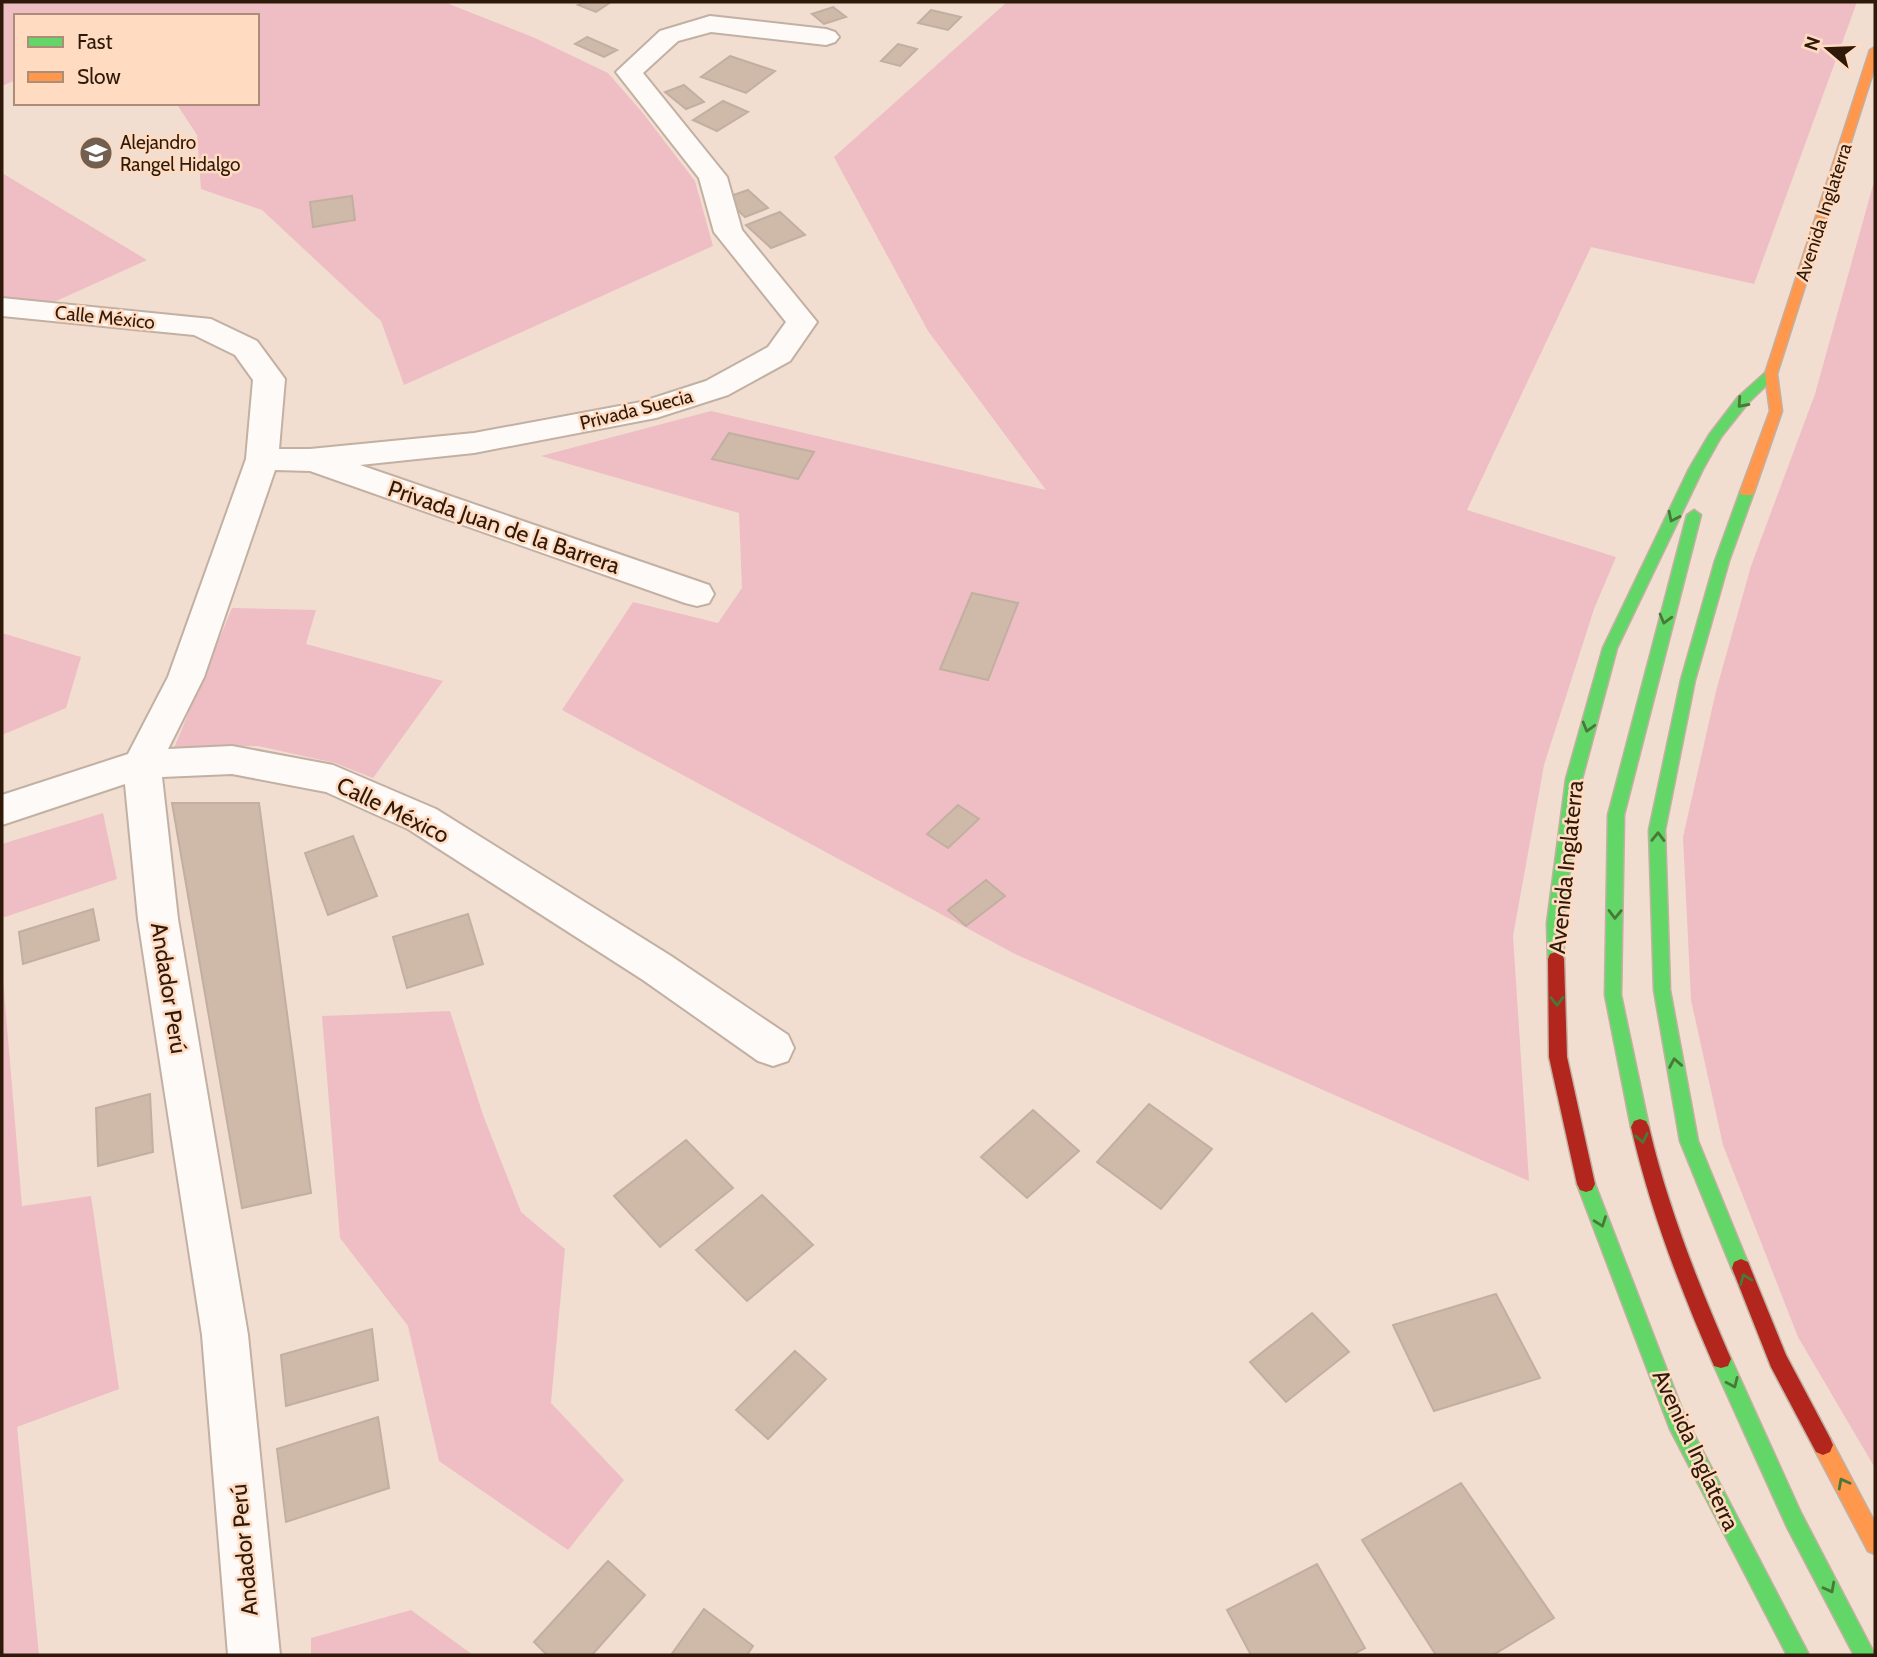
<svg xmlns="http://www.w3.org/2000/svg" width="1877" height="1657" font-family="Cabin,sans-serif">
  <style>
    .green { fill: #eebec4 }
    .building { fill: #cfb9a8; stroke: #c2afa1; stroke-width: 2 }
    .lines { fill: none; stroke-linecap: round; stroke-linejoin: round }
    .street-casing { stroke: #c2b0a2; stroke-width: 4 }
    .fast-casing { stroke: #c2b0a2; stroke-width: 3 }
    .slow-casing { stroke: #c2b0a2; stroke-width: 3 }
    .jam-casing { stroke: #c2b0a2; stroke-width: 3 }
    .street { fill: #fdfaf8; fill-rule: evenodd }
    .fast { fill: #63d668; fill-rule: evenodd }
    .slow { fill: #ff974d; fill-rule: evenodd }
    .jam { fill: #b3261e; fill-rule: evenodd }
    .oneway { stroke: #497838 }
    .labels { text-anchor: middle; stroke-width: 5; stroke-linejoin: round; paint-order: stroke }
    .far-poi-label { font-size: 19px; fill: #2f1a09; stroke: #ffdbc2; text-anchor: start }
    .far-street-label { font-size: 19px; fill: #2f1a09; stroke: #ffdbc2 }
    .street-label { font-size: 23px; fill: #2f1a09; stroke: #ffdbc2 }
  </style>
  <rect width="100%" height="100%" fill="#f1ded0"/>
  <!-- green -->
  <path class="green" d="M 2,2 L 453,2 L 449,4 L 535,38 L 608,73 L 642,112 L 695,181 L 713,246 L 404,385 L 381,321 L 262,210 L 201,189 L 197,135 L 176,103 L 257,103 L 257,16 L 16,16 L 16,80 L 2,86 Z
    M 1007,2 L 1857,2 L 1754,284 L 1591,247 L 1467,510 L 1616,557 L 1594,609 L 1544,765 L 1513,936 L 1529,1181 L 1015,954 L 562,710 L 633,602 L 718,623 L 742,588 L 739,513 L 541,456 L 711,411 L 1046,490 L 928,331 L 834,157 Z
    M 2,173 L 147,260 L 54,302 L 2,297 Z
    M 1875,178 L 1875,1468 L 1798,1337 L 1723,1145 L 1691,1000 L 1683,837 L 1716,691 L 1751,566 L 1815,394 Z
    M 232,608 L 316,610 L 306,644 L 443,681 L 373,778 L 335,763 L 258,746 L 174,748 Z
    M 2,633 L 81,657 L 66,708 L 2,735 Z
    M 103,813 L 117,879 L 2,918 L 2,844 Z
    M 2,967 L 22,1206 L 91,1196 L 119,1389 L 17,1427 L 39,1655 L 2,1655 Z
    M 450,1011 L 483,1115 L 521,1212 L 565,1249 L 551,1403 L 624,1480 L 568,1550 L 439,1461 L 408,1326 L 340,1238 L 322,1016 Z
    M 411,1610 L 473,1655 L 311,1655 L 311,1638 Z"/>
  <!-- building -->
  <path class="building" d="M 584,2 L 611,2 L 596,12 L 578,5 Z
    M 833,7 L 846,17 L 824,24 L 812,14 Z
    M 931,10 L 961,17 L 948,30 L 918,23 Z
    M 587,37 L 617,50 L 604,57 L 575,44 Z
    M 898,44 L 917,49 L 900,66 L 881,61 Z
    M 730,56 L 775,71 L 746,93 L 701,77 Z
    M 684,85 L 704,102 L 686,109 L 665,92 Z
    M 723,101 L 748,112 L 717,131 L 693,120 Z
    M 748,190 L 768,208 L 745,217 L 725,198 Z
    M 352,196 L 355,220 L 313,227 L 310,202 Z
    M 780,212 L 805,235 L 771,248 L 746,225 Z
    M 729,433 L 814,452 L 798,479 L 712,459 Z
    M 972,593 L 1018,603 L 988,680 L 940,669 Z
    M 172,803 L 259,803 L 311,1193 L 242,1208 Z
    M 958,805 L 979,819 L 948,848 L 927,834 Z
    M 353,836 L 377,896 L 328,915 L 305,853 Z
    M 986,880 L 1005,896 L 966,926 L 948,910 Z
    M 93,909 L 99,940 L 23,964 L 19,932 Z
    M 468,914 L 483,964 L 407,988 L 393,937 Z
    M 150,1094 L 153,1152 L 98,1166 L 96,1108 Z
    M 1149,1104 L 1212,1149 L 1161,1209 L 1097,1162 Z
    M 1033,1110 L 1079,1151 L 1027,1198 L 981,1157 Z
    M 686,1140 L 733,1188 L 660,1247 L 614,1196 Z
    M 762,1195 L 813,1245 L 747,1301 L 696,1250 Z
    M 1496,1294 L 1540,1378 L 1434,1411 L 1393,1325 Z
    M 1312,1313 L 1349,1352 L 1286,1402 L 1250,1362 Z
    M 372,1329 L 378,1380 L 286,1406 L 281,1355 Z
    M 795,1351 L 826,1379 L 768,1439 L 736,1410 Z
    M 378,1417 L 389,1488 L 286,1522 L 277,1449 Z
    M 1461,1483 L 1554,1618 L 1493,1655 L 1436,1655 L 1362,1540 Z
    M 608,1561 L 645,1595 L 592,1655 L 547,1655 L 534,1642 Z
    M 1317,1564 L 1365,1648 L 1352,1655 L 1251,1655 L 1227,1610 Z
    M 704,1609 L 753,1646 L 747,1655 L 671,1655 Z"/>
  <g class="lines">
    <defs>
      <path id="street" d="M 710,16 L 826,29 L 835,32 L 839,37 L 835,42 L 826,45 L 711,32 L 678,41 L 643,73 L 727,177 L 742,230 L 817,322 L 790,361 L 728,395 L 656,418 L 474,453 L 360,465 L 709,585 L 714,594 L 709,603 L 697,606 L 685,603 L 310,471 L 275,470 L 204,677 L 168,749 L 232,746 L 333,765 L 436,809 L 671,956 L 788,1035 L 794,1048 L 788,1061 L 773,1066 L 758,1061 L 643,980 L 408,829 L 326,792 L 232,774 L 162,777 L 178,919 L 248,1335 L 280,1655 L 228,1655 L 202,1335 L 138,919 L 125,784 L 2,825 L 2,795 L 128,754 L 168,677 L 246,459 L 253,380 L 235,355 L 194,335 L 2,316 L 2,298 L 211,319 L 257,341 L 285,379 L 279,449 L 310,449 L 474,433 L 641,402 L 706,381 L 768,347 L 786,322 L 714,232 L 699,178 L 616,72 L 660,31 Z"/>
      <path id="fast" d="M 1771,370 L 1775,371 L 1775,377 L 1748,403 L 1721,437 L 1703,469 L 1617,648 L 1582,779 L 1563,923 L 1564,959 L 1562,964 L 1556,966 L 1550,964 L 1548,959 L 1547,923 L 1566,779 L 1603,648 L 1689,469 L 1709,435 L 1738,397 L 1767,371 Z
        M 1747,488 L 1754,492 L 1729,561 L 1695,680 L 1665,830 L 1670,990 L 1698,1141 L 1750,1268 L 1748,1274 L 1741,1277 L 1734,1274 L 1680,1141 L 1654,990 L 1649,830 L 1681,680 L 1715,561 L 1740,492 Z
        M 1694,510 L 1701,515 L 1624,815 L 1621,995 L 1649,1127 L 1646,1133 L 1640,1135 L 1634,1133 L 1631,1127 L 1605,995 L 1608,815 L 1687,515 Z
        M 1586,1176 L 1592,1178 L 1595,1184 L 1685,1417 L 1809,1655 L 1787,1655 L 1670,1429 L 1577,1184 L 1580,1178 Z
        M 1721,1350 L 1728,1352 L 1801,1513 L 1875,1655 L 1854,1655 L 1787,1527 L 1711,1359 L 1714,1352 Z"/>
      <path id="slow" d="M 1875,47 L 1875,66 L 1777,374 L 1782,411 L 1754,492 L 1752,495 L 1742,495 L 1740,492 L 1770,411 L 1765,374 L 1870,50 Z
        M 1823,1435 L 1830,1438 L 1875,1523 L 1875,1554 L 1868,1551 L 1816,1452 L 1813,1445 L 1816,1438 Z"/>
      <path id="jam" d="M 1556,952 L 1562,954 L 1564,959 L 1567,1057 L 1595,1184 L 1592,1190 L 1586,1192 L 1580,1190 L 1577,1184 L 1549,1057 L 1548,959 L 1550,954 Z
        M 1640,1119 L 1646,1121 L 1649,1127 C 1668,1208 1698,1283 1731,1359 L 1728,1366 L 1721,1368 L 1714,1366 C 1680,1288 1650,1210 1631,1127 L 1634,1121 Z
        M 1741,1259 L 1748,1262 L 1786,1355 L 1830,1438 L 1833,1445 L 1830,1452 L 1823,1455 L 1816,1452 L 1771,1367 L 1732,1268 L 1734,1262 Z"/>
    </defs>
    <!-- street casing -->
    <use href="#street" class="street-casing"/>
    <!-- fast casing -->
    <use href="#fast" class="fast-casing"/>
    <!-- slow casing -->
    <use href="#slow" class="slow-casing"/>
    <!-- jam casing -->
    <use href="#jam" class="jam-casing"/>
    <!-- street -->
    <use href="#street" class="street"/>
    <!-- fast -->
    <use href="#fast" class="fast"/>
    <!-- slow -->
    <use href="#slow" class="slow"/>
    <!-- jam -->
    <use href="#jam" class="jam"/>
  </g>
  <!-- one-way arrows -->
  <defs><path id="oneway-chevron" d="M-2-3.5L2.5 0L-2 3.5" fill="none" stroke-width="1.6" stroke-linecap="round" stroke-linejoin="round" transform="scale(1.75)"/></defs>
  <g class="oneway">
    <use href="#oneway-chevron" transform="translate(1742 403) rotate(132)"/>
    <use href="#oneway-chevron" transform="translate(1673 517) rotate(116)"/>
    <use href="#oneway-chevron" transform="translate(1665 619) rotate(105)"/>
    <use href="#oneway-chevron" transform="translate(1588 727) rotate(106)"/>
    <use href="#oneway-chevron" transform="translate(1658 837) rotate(-89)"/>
    <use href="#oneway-chevron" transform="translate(1615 914) rotate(91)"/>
    <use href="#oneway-chevron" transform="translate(1557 1001) rotate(89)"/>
    <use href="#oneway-chevron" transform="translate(1675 1063) rotate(-100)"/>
    <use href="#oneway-chevron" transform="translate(1642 1138) rotate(78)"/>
    <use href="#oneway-chevron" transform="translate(1601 1222) rotate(70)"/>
    <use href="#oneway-chevron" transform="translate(1745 1279) rotate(-112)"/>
    <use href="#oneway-chevron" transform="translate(1733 1383) rotate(66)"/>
    <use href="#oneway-chevron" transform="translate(1843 1483) rotate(-118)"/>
    <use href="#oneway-chevron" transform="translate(1830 1588) rotate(62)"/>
  </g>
  <!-- icons -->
  <defs>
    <symbol id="school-disc" viewBox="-11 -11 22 22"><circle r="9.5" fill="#735f4f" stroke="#ffdbc2"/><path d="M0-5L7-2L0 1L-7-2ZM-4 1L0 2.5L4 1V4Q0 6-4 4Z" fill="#fff"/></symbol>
  </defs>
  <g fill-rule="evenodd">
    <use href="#school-disc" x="77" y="134" width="38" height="38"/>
  </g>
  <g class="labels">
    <!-- far-poi labels -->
    <g class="far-poi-label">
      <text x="120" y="149">Alejandro<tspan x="120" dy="22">Rangel Hidalgo</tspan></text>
    </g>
    <!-- far-street labels -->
    <g class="far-street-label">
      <text transform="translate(1823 212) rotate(-72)" y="7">Avenida Inglaterra</text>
      <text transform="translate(105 317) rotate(6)" y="7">Calle México</text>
      <text transform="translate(636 409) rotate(-14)" y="7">Privada Suecia</text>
    </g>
    <!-- street labels -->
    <g class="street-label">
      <text transform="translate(504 527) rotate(19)" y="8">Privada Juan de la Barrera</text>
      <text transform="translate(393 810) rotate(26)" y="8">Calle México</text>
      <text transform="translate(1566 867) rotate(-84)" y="8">Avenida Inglaterra</text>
      <text transform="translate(169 988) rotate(81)" y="8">Andador Perú</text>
      <text transform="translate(1696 1450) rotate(65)" y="8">Avenida Inglaterra</text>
      <text transform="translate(244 1550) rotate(-95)" y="8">Andador Perú</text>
    </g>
  </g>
  <!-- border -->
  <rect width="1877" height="1657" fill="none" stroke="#2f1a09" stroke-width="7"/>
  <!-- legend -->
  <rect x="14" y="14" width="245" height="91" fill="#ffdbc2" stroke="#ac8e78" stroke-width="2"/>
  <rect x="28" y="37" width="35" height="10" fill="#63d668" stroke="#ac8e78" stroke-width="2"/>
  <text x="77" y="49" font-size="21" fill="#2f1a09">Fast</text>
  <rect x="28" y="72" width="35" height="10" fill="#ff974d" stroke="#ac8e78" stroke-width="2"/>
  <text x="77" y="84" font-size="21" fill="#2f1a09">Slow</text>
  <!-- north arrow -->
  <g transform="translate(1828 49) rotate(289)" stroke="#ffdbc2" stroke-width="5" paint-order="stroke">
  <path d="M0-5L12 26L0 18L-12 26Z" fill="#2f1a09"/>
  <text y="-10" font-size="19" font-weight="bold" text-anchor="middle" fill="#2f1a09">N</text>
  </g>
</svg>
